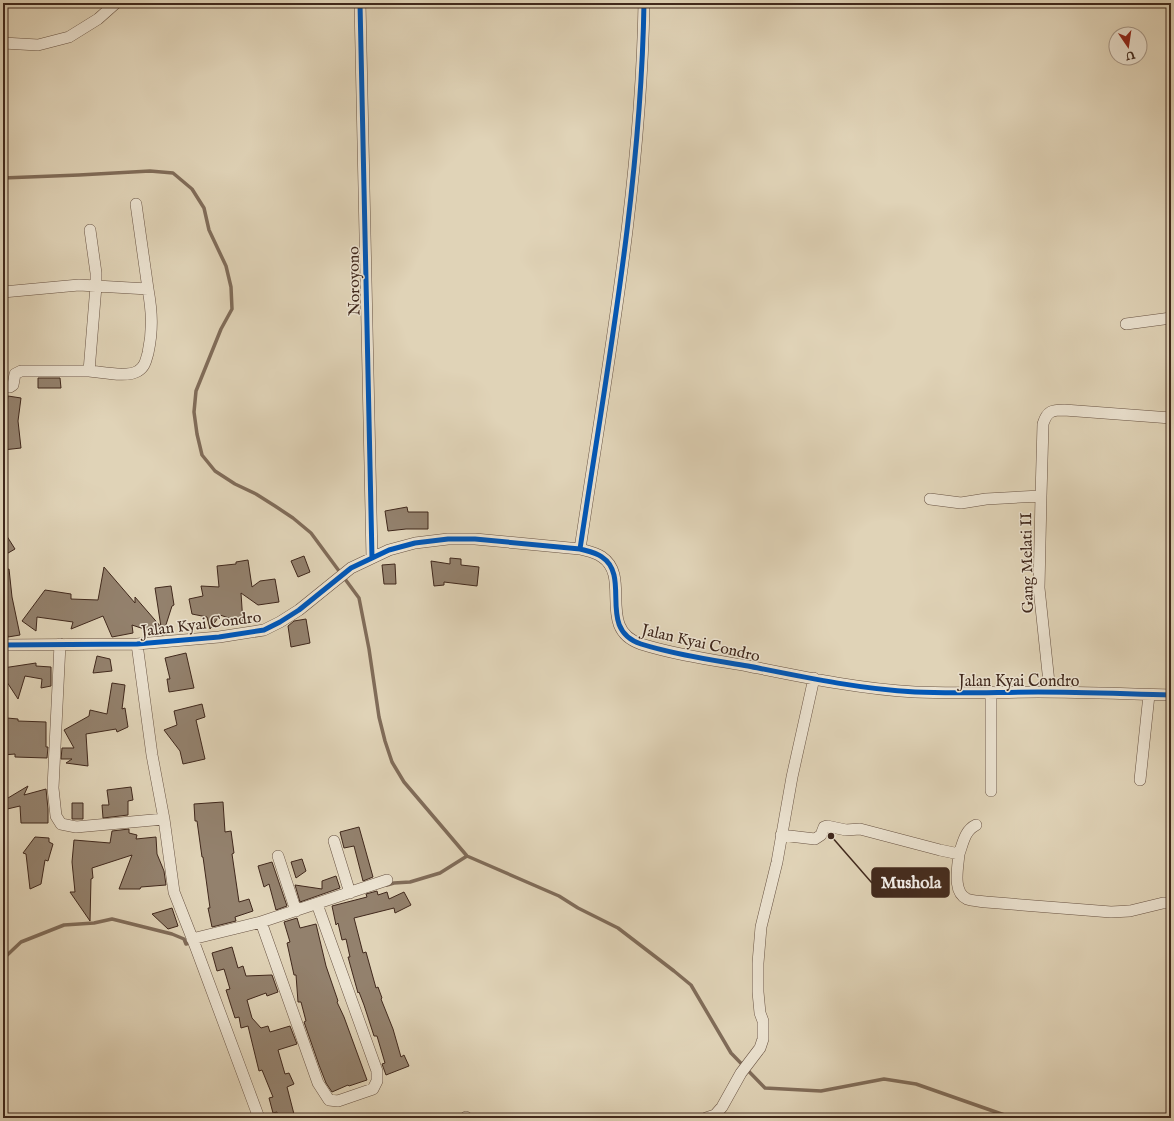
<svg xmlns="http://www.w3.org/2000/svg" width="1174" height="1121" font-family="'IM FELL English',serif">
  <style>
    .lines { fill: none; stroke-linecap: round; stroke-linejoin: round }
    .stream { stroke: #806c59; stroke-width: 3.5 }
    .building { fill: #93816d; stroke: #40281c }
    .minor-casing { stroke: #685343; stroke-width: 12 }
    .minor { stroke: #ebe2d0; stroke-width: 11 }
    .cycleway-casing { stroke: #ebe2d0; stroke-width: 8 }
    .cycleway { stroke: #0057b8; stroke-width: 5 }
    .labels { text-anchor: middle; stroke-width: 3; stroke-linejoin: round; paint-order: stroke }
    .street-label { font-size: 16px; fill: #40281c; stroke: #ebe2d0 }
    .leader { fill: none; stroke: #40281c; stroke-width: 1.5 }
    .callout-dot { fill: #40281c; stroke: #ebe2d0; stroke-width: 1.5 }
    .callout { fill: #40281c; stroke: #40281c; stroke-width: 1.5 }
    .callout-label { font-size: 17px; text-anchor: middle; font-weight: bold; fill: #fff }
  </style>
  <rect width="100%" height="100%" fill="#e0d3b7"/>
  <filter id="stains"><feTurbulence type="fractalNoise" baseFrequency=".005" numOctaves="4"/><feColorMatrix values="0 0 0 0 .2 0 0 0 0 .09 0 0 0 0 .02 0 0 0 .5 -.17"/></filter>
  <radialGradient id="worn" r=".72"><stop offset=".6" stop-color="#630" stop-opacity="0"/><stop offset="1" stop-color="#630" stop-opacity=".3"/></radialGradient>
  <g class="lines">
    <!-- stream -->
    <path class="stream" d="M 3,178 L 79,175 L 150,171 L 173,173 L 192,189 L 204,208 L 209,230 L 226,266 L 231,287 L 232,309 L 221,329 L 196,391 L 194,412 L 197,434 L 202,455 L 215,471 L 235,484 L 256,494 L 275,506 L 293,518 L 311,533 L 359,598 L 369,649 L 379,717 L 385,741 L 392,762 L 404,782 L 467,856 L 559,896 L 578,908 L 618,928 L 674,971 L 691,985 L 731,1053 L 765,1088 L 821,1091 L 884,1079 L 916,1084 L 1013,1118
      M 387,885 L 394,883 L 410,882 L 440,873 L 467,856
      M 3,959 L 21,942 L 64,925 L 94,923 L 112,919 L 172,934 L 184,939 L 186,944 L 192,942"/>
  </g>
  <!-- building -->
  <path class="building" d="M 38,378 L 60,378 L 61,388 L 38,388 Z
    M 8,396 L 21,398 L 18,421 L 21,448 L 3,450 L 3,429 Z
    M 407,507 L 408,512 L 428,512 L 428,529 L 406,529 L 388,531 L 385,511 Z
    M 3,530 L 15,549 L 3,556 Z
    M 304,556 L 310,572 L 298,577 L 291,561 Z
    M 450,558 L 461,559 L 461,565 L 479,567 L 477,586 L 444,582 L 444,585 L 434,586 L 431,561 L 450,564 Z
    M 248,560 L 252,587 L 260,581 L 275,579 L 279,602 L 258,605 L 241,593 L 243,623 L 220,615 L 210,629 L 207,617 L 192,614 L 189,599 L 203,596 L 201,586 L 219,587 L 217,566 L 236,564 L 236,562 Z
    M 395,564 L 396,584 L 384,584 L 382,565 Z
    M 104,567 L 135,603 L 135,597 L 161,627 L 155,588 L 171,586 L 174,605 L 172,606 L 164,631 L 167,634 L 162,635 L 132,625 L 133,633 L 112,637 L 103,616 L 71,629 L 73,622 L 37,617 L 36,631 L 22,621 L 45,590 L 71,594 L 71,599 L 98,600 Z
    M 9,569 L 12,597 L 20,635 L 8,637 L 3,612 L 3,570 Z
    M 306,619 L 310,643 L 291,647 L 288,626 L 294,621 Z
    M 186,653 L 194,688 L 169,692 L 167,679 L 170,679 L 165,658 Z
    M 97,656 L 110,659 L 112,671 L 93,673 Z
    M 36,663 L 36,666 L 51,667 L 51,686 L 41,688 L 42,679 L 25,676 L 18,699 L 3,676 L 3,668 Z
    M 112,683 L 125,685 L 122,709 L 125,708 L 128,727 L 117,732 L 116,729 L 86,734 L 88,766 L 66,763 L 72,759 L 61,759 L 62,748 L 74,748 L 64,730 L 89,716 L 90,710 L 107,714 Z
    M 202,704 L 205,717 L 196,720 L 205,759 L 183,764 L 180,751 L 164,730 L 177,725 L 174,711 Z
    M 7,718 L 18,719 L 18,721 L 46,722 L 46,747 L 48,747 L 47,758 L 15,757 L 15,754 L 3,755 L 3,736 Z
    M 28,786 L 24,795 L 46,789 L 48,809 L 48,823 L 21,823 L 20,806 L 3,810 L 3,801 Z
    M 131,787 L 133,800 L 128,801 L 128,815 L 103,818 L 102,805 L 109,805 L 107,790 Z
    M 223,802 L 225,832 L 231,831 L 234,853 L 232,854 L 239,902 L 249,899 L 253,911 L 235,917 L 236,921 L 212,927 L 208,908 L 210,908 L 203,857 L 202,857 L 197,821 L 195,821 L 194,804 Z
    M 72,803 L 83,803 L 83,819 L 72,819 Z
    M 359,827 L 373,877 L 363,881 L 354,846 L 344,848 L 340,832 Z
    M 129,829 L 129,833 L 137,835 L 136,839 L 156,837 L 157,854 L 164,871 L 166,885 L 141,887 L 140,889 L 119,889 L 132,855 L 92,868 L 93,878 L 91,879 L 90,921 L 70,892 L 75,892 L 72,862 L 74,840 L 110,843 L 112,831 Z
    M 35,837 L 49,838 L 49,842 L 53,844 L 48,861 L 45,860 L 41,884 L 30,889 L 26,854 L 23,853 Z
    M 302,859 L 306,871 L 296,878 L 291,862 Z
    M 272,862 L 287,906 L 276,910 L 269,884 L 264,887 L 258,866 Z
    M 336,876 L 340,888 L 300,902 L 295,885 L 322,889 L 322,881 Z
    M 377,891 L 378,895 L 387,892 L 389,899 L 404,892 L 411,905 L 395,913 L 394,908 L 354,918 L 363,953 L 366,952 L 376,988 L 378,987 L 382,998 L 381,999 L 393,1029 L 401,1057 L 404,1055 L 409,1066 L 386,1075 L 382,1064 L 385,1063 L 377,1036 L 374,1036 L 364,1005 L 359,992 L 358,993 L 348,957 L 350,957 L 346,939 L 342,940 L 338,923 L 336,925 L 332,906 L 367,897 L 366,894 Z
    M 172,908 L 178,926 L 168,929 L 152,914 Z
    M 297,918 L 300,928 L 316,924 L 326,966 L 338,1001 L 337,1002 L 344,1017 L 367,1080 L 349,1086 L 348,1085 L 332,1092 L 326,1083 L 319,1065 L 304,1022 L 306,1021 L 301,1002 L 298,1002 L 296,975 L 294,975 L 287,943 L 290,942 L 284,922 Z
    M 232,947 L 238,968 L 243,966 L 246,976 L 272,975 L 278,992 L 267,996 L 266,993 L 247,1000 L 252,1018 L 261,1028 L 268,1026 L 270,1032 L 290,1026 L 297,1044 L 278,1050 L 285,1074 L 289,1073 L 294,1084 L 287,1087 L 295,1118 L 278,1118 L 277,1112 L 273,1113 L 269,1098 L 273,1097 L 262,1070 L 259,1071 L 248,1026 L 241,1028 L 239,1017 L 235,1018 L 226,990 L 230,989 L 224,969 L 217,971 L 212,953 Z"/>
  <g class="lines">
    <defs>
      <path id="minor" d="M 360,3 L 372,558
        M 3,43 L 38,45 L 69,37 L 98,19 L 116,3
        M 3,292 L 79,285 L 96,286 L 96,273 L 90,230
        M 1126,324 L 1171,318
        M 89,371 C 102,372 127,378 138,371 C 145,367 146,360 148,353 C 153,330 152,312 148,289
        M 3,387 L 10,387 L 13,385 L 15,374 L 21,371 L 89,371 L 96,286 L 148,289 L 136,204
        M 1041,496 L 1043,424 C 1047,411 1052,410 1064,410 L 1171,418
        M 930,499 L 961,503 L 986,499 L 1041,496 L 1039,588 L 1050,692
        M 580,549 C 607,368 641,187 644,3
        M 60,644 L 53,788 L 56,816 L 61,824 L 76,827 L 164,819
        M 137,644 L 152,755 L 164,819 L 174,892 L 196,948 L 259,1118
        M 3,645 L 137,644 L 219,637 L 264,630 L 280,622 L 299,610 L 351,568 L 389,550 L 415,543 L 448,539 L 475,539 L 580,549 C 587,551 595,552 602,557 C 632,577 596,629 641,644 C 676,655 713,660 748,666 C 803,677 859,689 915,692 C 956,694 998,692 1038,692 C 1083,692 1127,694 1171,695
        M 991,692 L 991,791
        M 1140,780 L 1149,695
        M 781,835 L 815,839 L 821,835 L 824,827 L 827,826 L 846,830 L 860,829 L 940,850 L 959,854 C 958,867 952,892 967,899 C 972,901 980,901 986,902 L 1111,912 L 1130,911 L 1163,903 L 1171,903
        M 334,841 L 350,893
        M 959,854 C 963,843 965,830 976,825
        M 278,856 L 296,911
        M 261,922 L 318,1083 L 329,1100 L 338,1101 L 373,1089 L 377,1081 L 377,1071 L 317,904
        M 192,939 L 261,922 L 387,880
        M 466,1117 L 466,1118
        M 706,1118 L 715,1115 L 722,1107 L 741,1073 L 760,1048 L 763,1039 L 763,1021 L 760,1013 L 758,992 L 758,963 L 761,927 L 777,862 L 792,777 L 814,678"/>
    </defs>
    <!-- minor casing -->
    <use href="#minor" class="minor-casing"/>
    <!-- minor -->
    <use href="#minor" class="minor"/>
    <defs>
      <path id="cycleway" d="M 360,3 L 372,558
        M 580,549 C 607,368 641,187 644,3
        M 3,645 L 137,644 L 219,637 L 264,630 L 280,622 L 299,610 L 351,568 L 389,550 L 415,543 L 448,539 L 475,539 L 580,549 C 587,551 595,552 602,557 C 632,577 596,629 641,644 C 676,655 713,660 748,666 C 803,677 859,689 915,692 C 956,694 998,692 1038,692 C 1083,692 1127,694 1171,695"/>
    </defs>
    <!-- cycleway casing -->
    <use href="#cycleway" class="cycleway-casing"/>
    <!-- cycleway -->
    <use href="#cycleway" class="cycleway"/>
  </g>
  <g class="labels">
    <!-- street labels -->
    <g class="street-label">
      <text transform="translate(353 281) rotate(-91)" y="6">Noroyono</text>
      <text transform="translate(1026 563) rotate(-91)" y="6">Gang Melati II</text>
      <text transform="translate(201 623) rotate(-7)" y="6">Jalan Kyai Condro</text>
      <text transform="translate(701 642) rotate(13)" y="6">Jalan Kyai Condro</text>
      <text x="1019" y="686">Jalan Kyai Condro</text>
    </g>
  </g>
  <!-- callouts -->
  <path class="leader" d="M831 836L872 883"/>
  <circle class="callout-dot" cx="831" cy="836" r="4"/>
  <rect class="callout" x="872" y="868" width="77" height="29" rx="4"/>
  <g class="callout-label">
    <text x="911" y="888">Mushola</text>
  </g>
  <!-- margin -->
  <rect width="1174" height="1121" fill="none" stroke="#e0d3b7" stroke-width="16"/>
  <rect x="4" y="4" width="1166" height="1113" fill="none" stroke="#40281c" stroke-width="2"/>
  <rect x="8" y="8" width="1158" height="1105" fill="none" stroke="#40281c"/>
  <!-- north arrow -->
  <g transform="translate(1128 46) rotate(167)"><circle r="19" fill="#ebe2d0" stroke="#a79888"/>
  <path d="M0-3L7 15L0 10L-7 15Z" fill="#8f2418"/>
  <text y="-6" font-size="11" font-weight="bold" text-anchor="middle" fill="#40281c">U</text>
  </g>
  <rect width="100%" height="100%" filter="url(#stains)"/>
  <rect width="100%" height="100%" fill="url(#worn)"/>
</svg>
